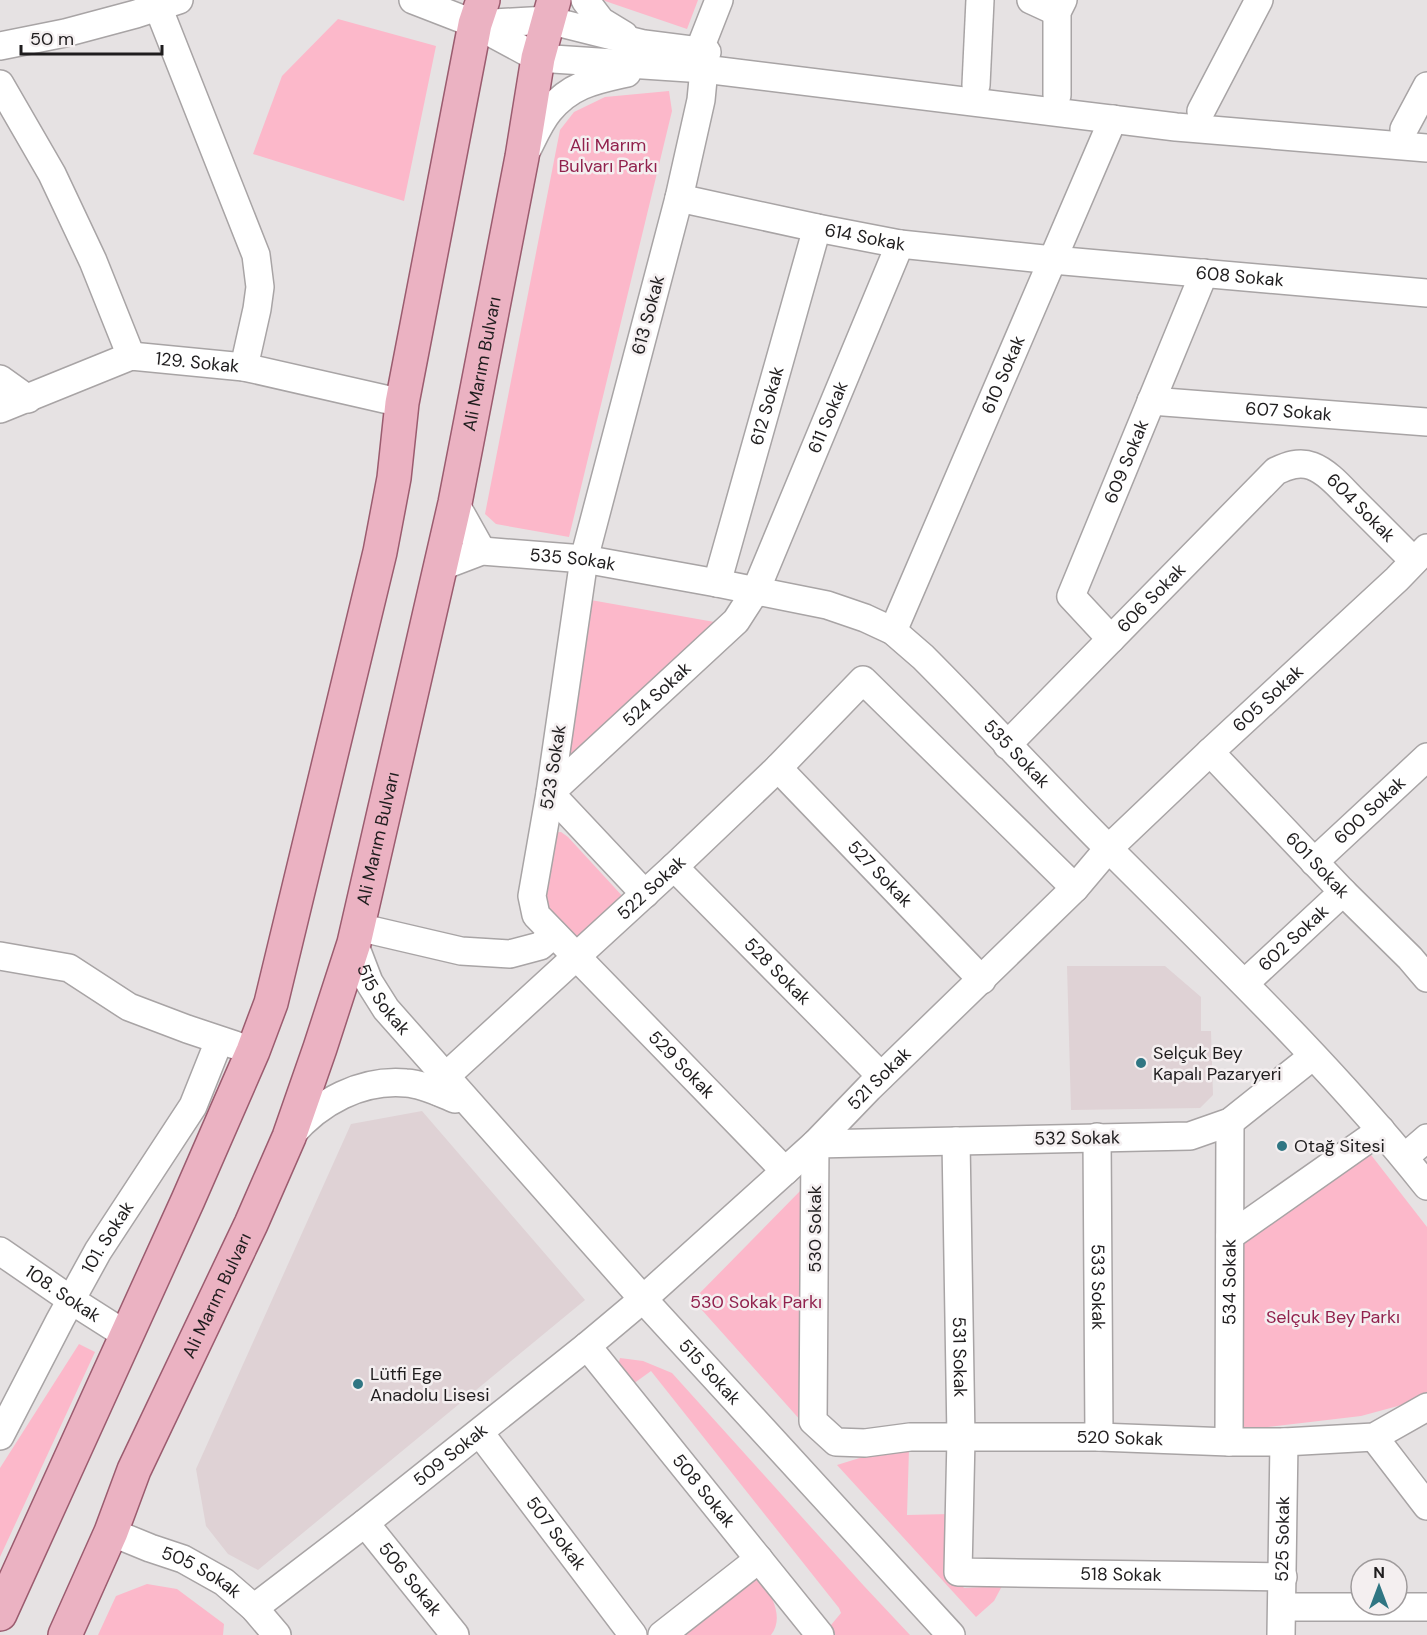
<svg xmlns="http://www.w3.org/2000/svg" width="1427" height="1635" font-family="'DM Sans',sans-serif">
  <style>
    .built { fill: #dfd2d5 }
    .green { fill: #fcb8ca }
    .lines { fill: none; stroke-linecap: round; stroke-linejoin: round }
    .minor-casing { stroke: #a8a4a5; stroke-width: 30 }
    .major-casing { stroke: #9b5c6f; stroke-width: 36 }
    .minor { stroke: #fff; stroke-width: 27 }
    .major { stroke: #ebb2c2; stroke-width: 33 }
    .poi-dot { fill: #307683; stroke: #f4eff0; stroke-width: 2 }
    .labels { text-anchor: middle; stroke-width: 5; stroke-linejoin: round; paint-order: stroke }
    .park-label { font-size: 18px; fill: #91214d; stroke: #f4eff0 }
    .street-label { font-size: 18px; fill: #1f1d1e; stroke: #f4eff0 }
    .poi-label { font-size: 18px; fill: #1f1d1e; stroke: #f4eff0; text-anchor: start }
  </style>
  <rect width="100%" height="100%" fill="#e6e2e3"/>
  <!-- built -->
  <path class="built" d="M 1067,966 L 1165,966 L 1201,997 L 1201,1031 L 1211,1031 L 1213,1095 L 1200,1108 L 1071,1110 Z
    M 422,1111 L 585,1300 L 258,1570 L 228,1554 L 206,1526 L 196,1469 L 351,1124 Z"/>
  <!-- green -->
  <path class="green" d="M 604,0 L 698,0 L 687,29 L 605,1 Z
    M 338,19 L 436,46 L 404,201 L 253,154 L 282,76 Z
    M 669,91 L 672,111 L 569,537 L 496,524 L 485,514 L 560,130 L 574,112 L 605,97 Z
    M 585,599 L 720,623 L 564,764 Z
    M 561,832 L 568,837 L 626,900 L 571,948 L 537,899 L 548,833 Z
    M 1368,1151 L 1427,1227 L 1427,1392 L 1409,1403 L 1361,1416 L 1242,1430 L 1238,1242 Z
    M 803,1188 L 802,1422 L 693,1300 Z
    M 79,1344 L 95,1352 L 0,1557 L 0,1468 Z
    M 620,1358 L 643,1361 L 672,1373 L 864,1586 L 910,1635 L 829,1635 L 826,1631 L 841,1613 L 839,1608 L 651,1371 L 633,1384 L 618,1365 Z
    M 909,1449 L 907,1515 L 950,1514 L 946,1567 L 964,1588 L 1002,1586 L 994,1601 L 976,1617 L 837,1465 L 879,1452 Z
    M 754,1574 C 769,1588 786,1616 771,1635 L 676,1635 Z
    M 147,1584 L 177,1589 L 224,1624 L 223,1635 L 98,1635 L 116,1596 Z"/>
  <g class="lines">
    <defs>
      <g id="minor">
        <path d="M 413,0 L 475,24 L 538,58 L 704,69 L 1176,127 L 1427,148"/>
        <path d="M 585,0 L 601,21 L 624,35"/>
        <path d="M 1031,0 L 1057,12"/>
        <path d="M 158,7 L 256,255 L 260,287 L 257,309 L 244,367"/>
        <path d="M 476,24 L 548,20 L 644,44 L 707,52"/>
        <path d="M 0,46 L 65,33 L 136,14 L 179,0"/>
        <path d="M 699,51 L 719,0"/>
        <path id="s1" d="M 704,69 L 701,100 L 679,198 L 584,559 L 550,793 L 532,896 L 536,915 L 785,1171"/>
        <path d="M 0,84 L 52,174 L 93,261 L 131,356"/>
        <path d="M 976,85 L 980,0"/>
        <path d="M 1057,95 L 1057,12 L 1063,0"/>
        <path d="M 1201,111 L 1259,0"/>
        <path d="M 1404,129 L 1427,86"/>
        <path d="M 528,148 C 534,136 540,122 549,111 C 571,84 596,80 627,73"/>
        <path id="s2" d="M 679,198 L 817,228 L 900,244 L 1053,260 L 1427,293"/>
        <path d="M 0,379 L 28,399"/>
        <path id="s3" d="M 1151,401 L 1427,422"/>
        <path id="s4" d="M 0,409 L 131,356 L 244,367 L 402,403"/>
        <path d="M 455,503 L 482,551"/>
        <path id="s5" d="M 440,567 L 482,551 L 584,559 L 717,583 L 827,605 L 865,618 L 893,631 L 923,657 C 986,720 1046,786 1109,849 C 1218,958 1331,1065 1427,1186"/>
        <path id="s6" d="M 717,583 L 817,228"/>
        <path id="s7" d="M 893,631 L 1113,119"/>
        <path id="s8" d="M 1111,639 L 1071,596 L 1204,273"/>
        <path id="s9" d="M 1007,745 L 1276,471 C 1287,466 1299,461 1312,466 C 1328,472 1342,489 1354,501 C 1374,521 1394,541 1414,561"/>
        <path id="s10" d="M 1210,752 L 1343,892 L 1410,958 L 1427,978"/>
        <path id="s11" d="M 778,768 L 982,980"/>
        <path id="s12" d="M 1314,862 L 1427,757"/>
        <path id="s13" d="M 674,867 L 881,1076"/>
        <path id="s14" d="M 645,894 L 550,793 L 736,621 L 756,590 L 900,244"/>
        <path d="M 358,927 L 461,951 L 510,954 L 540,946 L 554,934"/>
        <path id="s15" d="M 354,943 L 369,982 L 386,1009 L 643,1299 L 951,1635"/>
        <path d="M 0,956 L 69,968 L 129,1007 L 187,1029 L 235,1045"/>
        <path id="s16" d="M 1245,983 L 1343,892"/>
        <path id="s17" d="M 1313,1056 L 1230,1122 L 1190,1136 L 815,1144 L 813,1421 L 836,1442 L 865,1443 L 910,1437 L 1099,1437 L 1229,1442 L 1284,1442 L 1374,1437 L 1427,1407"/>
        <path id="s18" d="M 439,1092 L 446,1076 L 674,867 L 778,768 L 863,680 L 1075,888"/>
        <path d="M 291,1135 C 319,1102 361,1079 406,1083 C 423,1084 440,1093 455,1099"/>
        <path id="s19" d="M 1097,1137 L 1099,1437"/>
        <path id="s20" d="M 956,1141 L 961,1438 L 958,1572 L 1283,1577"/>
        <path d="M 1405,1157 L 1427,1138"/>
        <path d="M 1230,1236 L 1381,1130"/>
        <path id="s21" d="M 0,1251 L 71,1300 L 126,1335"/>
        <path id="s22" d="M 587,1346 L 820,1635"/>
        <path id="s23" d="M 480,1433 L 633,1635"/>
        <path id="s24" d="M 0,1436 L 60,1320 L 98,1251 L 193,1106 L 219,1041"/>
        <path d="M 1374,1437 L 1427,1506"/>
        <path id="s25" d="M 1229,1442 L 1230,1122"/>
        <path id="s26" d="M 365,1523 L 455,1635"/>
        <path id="s27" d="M 111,1532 L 150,1548 L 183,1559 L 224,1582 L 254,1608 L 277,1635"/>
        <path d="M 1282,1607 L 1427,1607"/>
        <path id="s28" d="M 254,1608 L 365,1523 L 587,1346 L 643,1299 L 815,1144 L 869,1088 L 1075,888 L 1108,849 L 1210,752 L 1397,579 L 1427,548"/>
        <path d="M 662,1635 L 759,1559"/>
        <path id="s29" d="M 1281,1635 L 1284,1442"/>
      </g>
      <g id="major">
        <path d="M 0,1614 L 188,1200 L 253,1051 L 271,1003 L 380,552 L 394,478 L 402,403 L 475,24 L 483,0"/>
        <path id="s30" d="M 65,1635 L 111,1532 L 134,1470 L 251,1224 L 289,1137 L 320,1048 L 354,943 L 455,503 L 522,157 L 538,58 L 554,0"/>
      </g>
    </defs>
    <!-- minor casing -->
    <use href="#minor" class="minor-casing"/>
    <!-- major casing -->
    <use href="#major" class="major-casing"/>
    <!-- minor -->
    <use href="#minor" class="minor"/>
    <!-- major -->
    <use href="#major" class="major"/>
  </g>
  <!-- markers -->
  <g class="poi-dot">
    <circle cx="1141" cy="1063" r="6"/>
    <circle cx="1282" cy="1146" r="6"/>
    <circle cx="358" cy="1384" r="6"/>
  </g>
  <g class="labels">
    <!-- park labels -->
    <g class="park-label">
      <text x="608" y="151">Ali Marım<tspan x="608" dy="21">Bulvarı Parkı</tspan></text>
      <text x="756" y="1308">530 Sokak Parkı</text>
      <text x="1333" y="1323">Selçuk Bey Parkı</text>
    </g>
    <!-- street labels -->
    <g class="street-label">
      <text dy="6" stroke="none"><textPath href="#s2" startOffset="190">614 Sokak</textPath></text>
      <text dy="6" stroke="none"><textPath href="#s2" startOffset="567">608 Sokak</textPath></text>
      <text transform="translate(648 315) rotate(-75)" y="6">613 Sokak</text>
      <text dy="6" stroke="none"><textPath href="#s4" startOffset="208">129. Sokak</textPath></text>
      <text dy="6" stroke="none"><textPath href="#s30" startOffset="1344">Ali Marım Bulvarı</textPath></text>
      <text dy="6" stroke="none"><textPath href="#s7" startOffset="279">610 Sokak</textPath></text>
      <text dy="6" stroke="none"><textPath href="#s6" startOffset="184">612 Sokak</textPath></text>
      <text dy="6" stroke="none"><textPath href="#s3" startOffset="138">607 Sokak</textPath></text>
      <text dy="6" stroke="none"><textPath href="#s14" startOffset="616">611 Sokak</textPath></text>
      <text dy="6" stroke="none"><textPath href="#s8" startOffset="204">609 Sokak</textPath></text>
      <text dy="6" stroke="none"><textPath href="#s9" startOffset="486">604 Sokak</textPath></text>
      <text dy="6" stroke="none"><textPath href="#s5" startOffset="136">535 Sokak</textPath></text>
      <text dy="6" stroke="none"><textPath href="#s9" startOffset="206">606 Sokak</textPath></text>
      <text dy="6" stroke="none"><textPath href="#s14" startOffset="284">524 Sokak</textPath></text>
      <text dy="6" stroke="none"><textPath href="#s28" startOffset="1364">605 Sokak</textPath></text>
      <text dy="6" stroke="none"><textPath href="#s5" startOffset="640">535 Sokak</textPath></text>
      <text transform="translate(553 767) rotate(-81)" y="6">523 Sokak</text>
      <text dy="6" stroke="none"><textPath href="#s12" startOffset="76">600 Sokak</textPath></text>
      <text dy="6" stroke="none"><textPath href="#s30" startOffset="858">Ali Marım Bulvarı</textPath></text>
      <text dy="6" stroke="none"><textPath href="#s10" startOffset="156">601 Sokak</textPath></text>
      <text dy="6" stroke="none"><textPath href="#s11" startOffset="147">527 Sokak</textPath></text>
      <text dy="6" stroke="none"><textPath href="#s18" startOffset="296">522 Sokak</textPath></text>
      <text dy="6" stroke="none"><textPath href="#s16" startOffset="66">602 Sokak</textPath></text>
      <text dy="6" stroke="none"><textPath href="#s13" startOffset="147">528 Sokak</textPath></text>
      <text dy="6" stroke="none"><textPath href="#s15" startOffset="64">515 Sokak</textPath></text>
      <text dy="6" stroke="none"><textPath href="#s1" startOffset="1074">529 Sokak</textPath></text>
      <text dy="6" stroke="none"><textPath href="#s28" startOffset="820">521 Sokak</textPath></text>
      <text transform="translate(1077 1138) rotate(-1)" y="6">532 Sokak</text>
      <text transform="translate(815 1229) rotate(-90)" y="6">530 Sokak</text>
      <text dy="6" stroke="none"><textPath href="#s24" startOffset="226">101. Sokak</textPath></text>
      <text dy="6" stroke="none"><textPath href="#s25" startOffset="160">534 Sokak</textPath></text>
      <text dy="6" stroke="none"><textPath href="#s19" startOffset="150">533 Sokak</textPath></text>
      <text dy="6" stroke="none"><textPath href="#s21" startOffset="76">108. Sokak</textPath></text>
      <text dy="6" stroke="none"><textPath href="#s30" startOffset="372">Ali Marım Bulvarı</textPath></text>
      <text dy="6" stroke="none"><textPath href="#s20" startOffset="216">531 Sokak</textPath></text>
      <text dy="6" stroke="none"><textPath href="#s15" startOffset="560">515 Sokak</textPath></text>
      <text dy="6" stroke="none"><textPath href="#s17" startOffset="1116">520 Sokak</textPath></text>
      <text dy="6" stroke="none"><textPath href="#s28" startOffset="249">509 Sokak</textPath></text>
      <text dy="6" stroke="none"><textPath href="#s22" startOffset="186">508 Sokak</textPath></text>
      <text dy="6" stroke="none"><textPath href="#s23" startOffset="126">507 Sokak</textPath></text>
      <text dy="6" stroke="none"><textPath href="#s29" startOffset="96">525 Sokak</textPath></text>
      <text dy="6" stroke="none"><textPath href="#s27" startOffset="99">505 Sokak</textPath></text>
      <text dy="6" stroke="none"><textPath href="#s20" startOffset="594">518 Sokak</textPath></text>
      <text dy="6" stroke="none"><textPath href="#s26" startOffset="72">506 Sokak</textPath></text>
    </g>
    <!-- poi labels -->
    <g class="poi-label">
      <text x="1153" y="1059">Selçuk Bey<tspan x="1153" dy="21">Kapalı Pazaryeri</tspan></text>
      <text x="1294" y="1152">Otağ Sitesi</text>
      <text x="370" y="1380">Lütfi Ege<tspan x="370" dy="21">Anadolu Lisesi</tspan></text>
    </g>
  </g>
  <!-- north arrow -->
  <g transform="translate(1379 1587)"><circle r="28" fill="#f4eff0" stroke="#9f9b9c" stroke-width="1.5"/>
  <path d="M0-4.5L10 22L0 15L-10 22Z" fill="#307683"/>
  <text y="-9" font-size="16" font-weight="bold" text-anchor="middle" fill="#1f1d1e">N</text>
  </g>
  <!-- scale -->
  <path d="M21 45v9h141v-9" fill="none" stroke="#1f1d1e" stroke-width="3"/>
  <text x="30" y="45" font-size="18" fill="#1f1d1e" stroke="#f4eff0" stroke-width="4.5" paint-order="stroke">50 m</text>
</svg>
